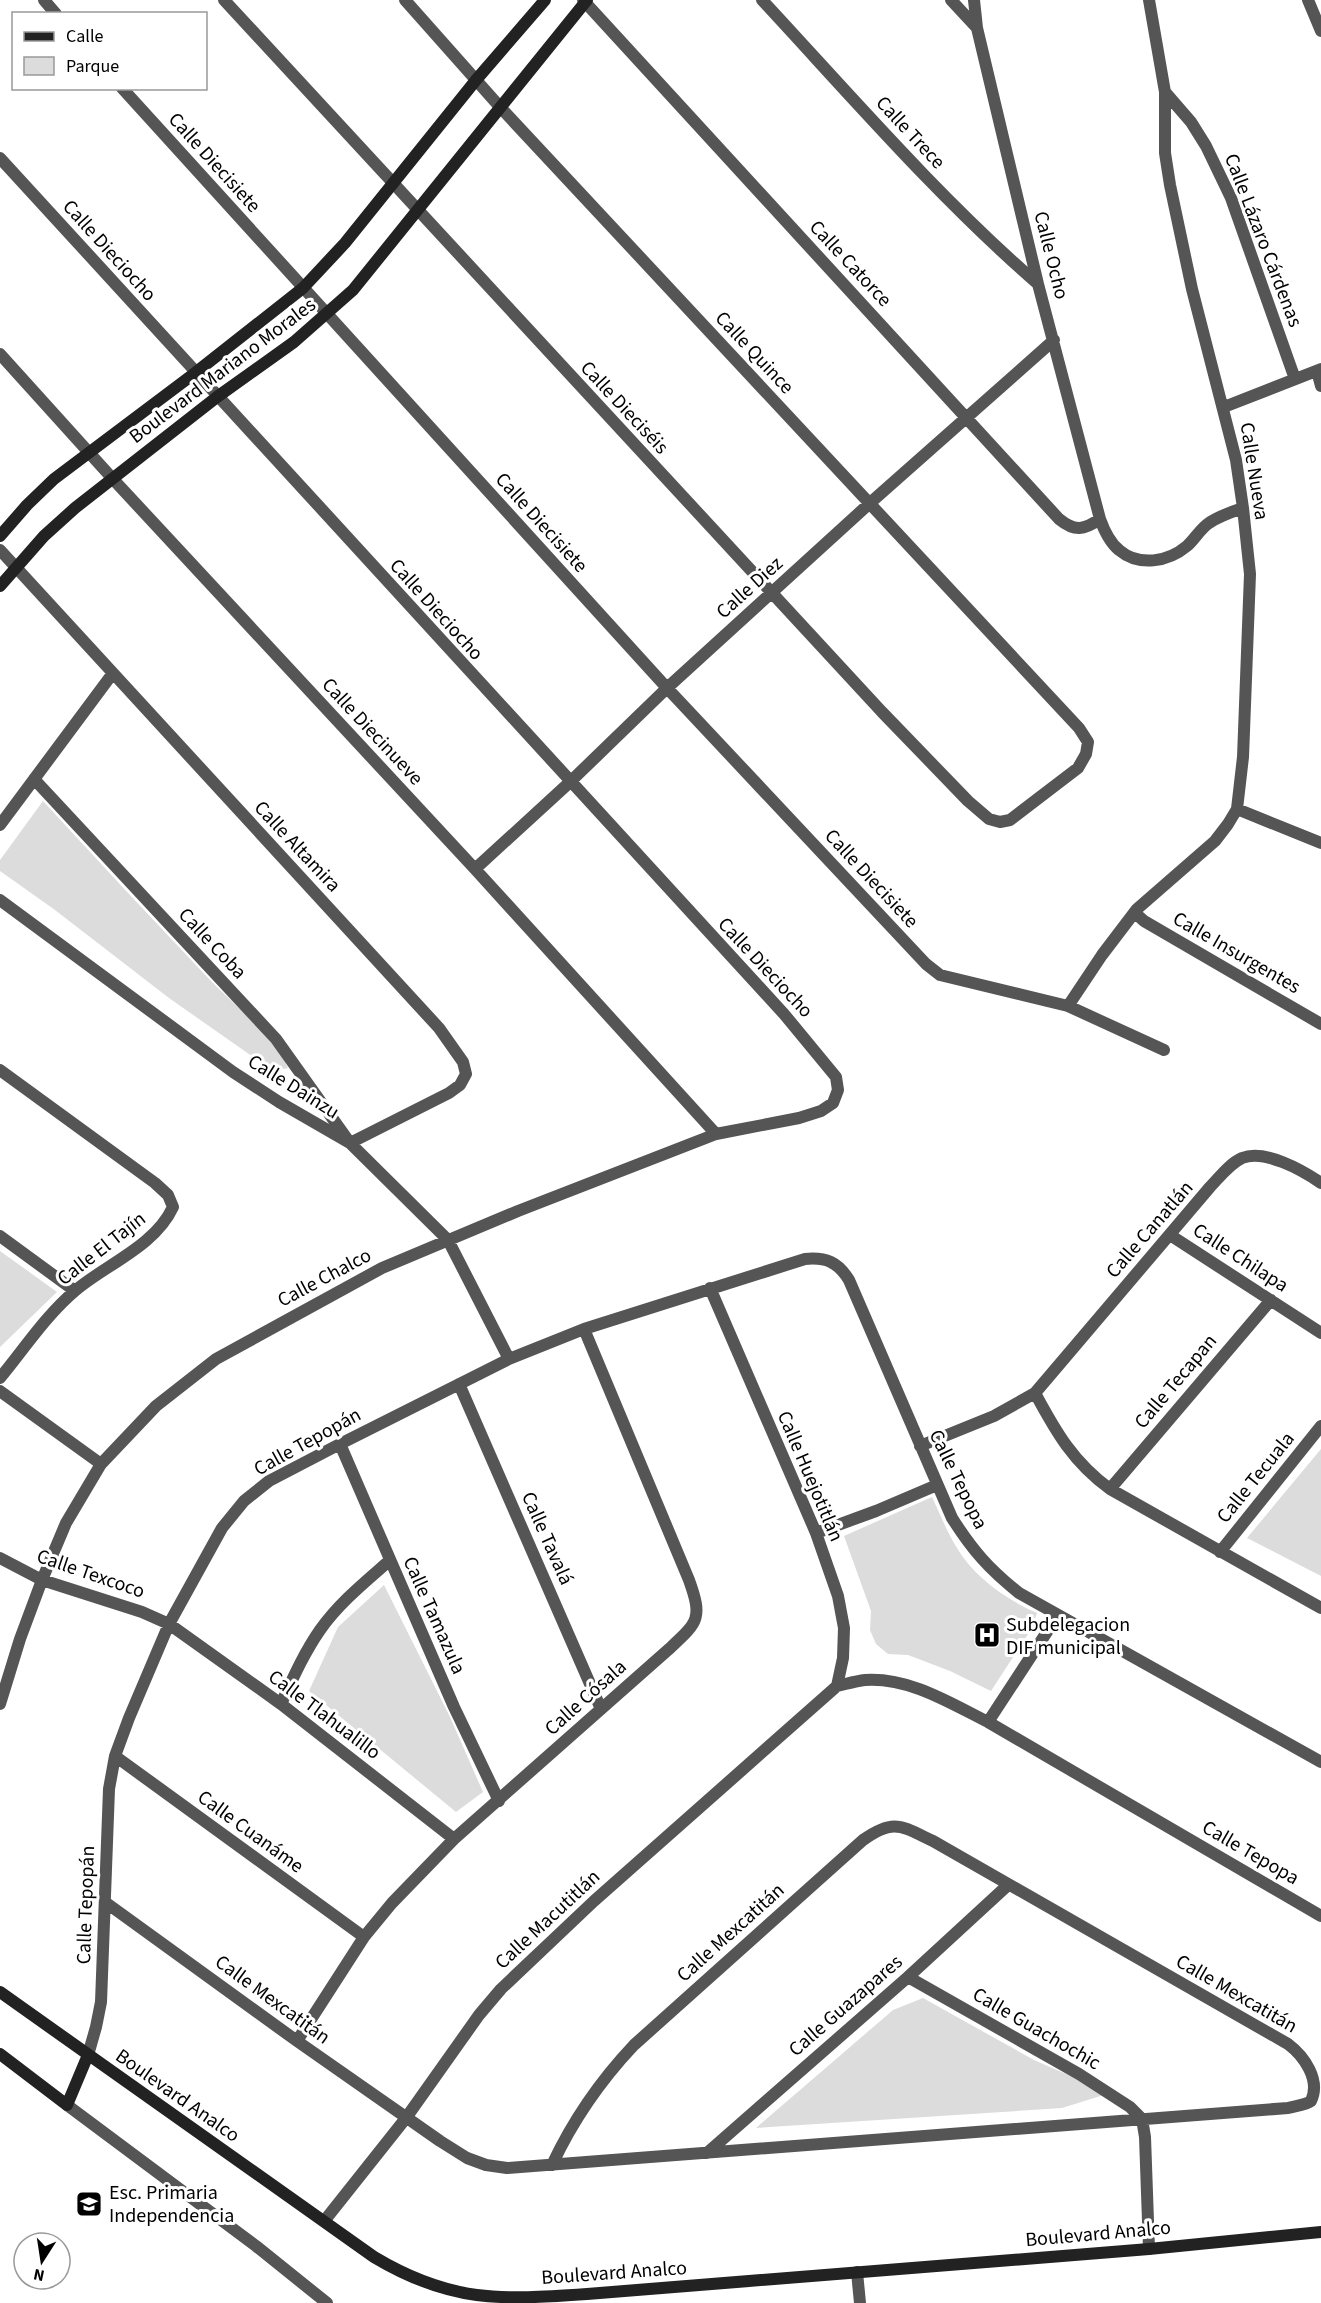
<svg xmlns="http://www.w3.org/2000/svg" width="1321" height="2303" font-family="'Source Sans 3',sans-serif">
  <style>
    .green { fill: #dcdcdc }
    .lines { fill: none; stroke-linecap: round; stroke-linejoin: round }
    .street { stroke: #555; stroke-width: 12 }
    .secondary { stroke: #222; stroke-width: 12 }
    .labels { text-anchor: middle; stroke-width: 6; stroke-linejoin: round; paint-order: stroke }
    .street-label { font-size: 20px; fill: #000; stroke: #fff }
    .poi-label { font-size: 20px; fill: #000; stroke: #fff; text-anchor: start }
  </style>
  <rect width="100%" height="100%" fill="#fff"/>
  <!-- green -->
  <path class="green" d="M 43,801 C 99,862 155,922 212,982 C 232,1002 278,1043 288,1068 L 273,1071 L 169,998 L 55,910 L 0,871 L 0,860 Z
    M 0,1251 L 57,1292 L 0,1347 Z
    M 1321,1449 L 1321,1576 L 1247,1538 Z
    M 932,1497 C 940,1514 947,1532 957,1548 C 974,1577 1007,1600 1037,1613 L 1032,1628 L 991,1691 L 950,1671 L 908,1655 L 888,1654 L 876,1644 L 870,1630 L 871,1611 L 844,1536 Z
    M 384,1585 L 450,1717 L 483,1792 L 456,1812 L 309,1691 L 338,1627 Z
    M 923,1998 L 1034,2060 L 1110,2093 L 1062,2108 L 756,2128 L 893,2010 Z"/>
  <g class="lines">
    <!-- street -->
    <path class="street" d="M 44,0 L 56,14
      M 224,0 L 882,712 L 968,801 L 989,819 L 1000,822 L 1010,820 L 1078,768 L 1086,754 L 1088,742 L 1079,728 L 500,107 L 405,0
      M 583,0 L 1059,519 C 1075,532 1084,530 1100,519
      M 762,0 C 852,97 938,197 1038,284
      M 951,0 L 977,28
      M 974,0 L 977,28 L 1038,284 L 1100,519 C 1104,530 1109,542 1119,550 C 1139,567 1168,562 1187,546 C 1195,539 1200,529 1209,523 C 1219,516 1231,512 1243,508
      M 1308,0 L 1321,31
      M 122,88 L 667,688 L 926,964 L 940,975 L 1068,1006 L 1164,1050
      M 1165,92 L 1191,122 L 1206,146 L 1231,198 L 1295,379
      M 0,158 L 784,1014 L 836,1077 L 838,1090 L 833,1103 L 821,1111 L 799,1118 L 716,1134 L 518,1211 L 382,1268 L 216,1359 L 156,1406 L 101,1464 L 66,1523 L 42,1580 L 20,1639 L 0,1704
      M 0,354 L 112,478 L 475,869 L 716,1134
      M 1317,371 L 1321,386
      M 1224,407 L 1321,369
      M 0,550 L 439,1028 L 463,1062 L 466,1074 L 460,1085 L 449,1093 L 350,1143 L 276,1039 L 34,779
      M 1237,809 L 1321,843
      M 0,825 L 113,673
      M 475,869 L 570,782 L 667,688 L 870,503 L 1054,340
      M 0,900 L 233,1072 L 279,1102 L 350,1143 L 448,1240 L 509,1359
      M 1135,913 L 1144,921 L 1321,1024
      M 1068,1006 L 1102,955 L 1137,909 L 1215,841 L 1228,824 L 1237,809 L 1243,757 L 1250,574 L 1243,508 L 1236,460 L 1192,289 L 1170,185 L 1165,153 L 1165,92 L 1149,0
      M 0,1070 L 155,1183 L 168,1195 L 173,1207 C 155,1246 107,1264 76,1290 C 47,1314 24,1349 0,1378
      M 1170,1235 L 1321,1333
      M 0,1236 L 75,1291
      M 710,1288 L 816,1533 L 838,1596 L 844,1628 L 843,1658 L 837,1686
      M 459,1384 L 601,1709
      M 0,1391 L 101,1464
      M 1035,1393 C 1056,1432 1073,1462 1110,1489 L 1321,1608
      M 340,1444 L 454,1707 L 499,1801
      M 920,1446 L 994,1416 L 1035,1393 L 1210,1187 C 1219,1178 1229,1164 1242,1158 C 1265,1149 1302,1170 1321,1183
      M 1110,1489 L 1271,1300
      M 816,1533 L 876,1511 L 937,1485
      M 1220,1552 L 1321,1426
      M 0,1558 L 42,1580 L 142,1612 L 169,1624 L 281,1704 L 454,1839
      M 837,1686 C 846,1684 856,1681 865,1680 C 909,1677 950,1703 988,1722 L 1321,1916
      M 281,1704 C 293,1678 304,1653 320,1630 C 339,1603 365,1582 389,1561
      M 988,1722 L 1058,1615
      M 115,1756 L 364,1937
      M 105,1902 L 297,2041 L 440,2141 L 467,2158 L 486,2165 L 507,2168 L 1288,2108 C 1295,2106 1306,2105 1311,2101 C 1321,2080 1304,2056 1288,2044 L 933,1841 C 901,1826 894,1818 863,1840 L 634,2045 C 600,2081 573,2120 552,2165
      M 908,1977 L 1079,2074 L 1130,2107 L 1142,2119 L 1145,2137 L 1149,2249
      M 297,2041 L 364,1937 L 392,1903 L 454,1839 L 669,1649 C 698,1622 703,1619 689,1580 L 584,1329
      M 88,2055 L 96,2027 L 101,2002 L 109,1789 L 115,1756 L 129,1718 L 169,1624 L 222,1528 L 244,1501 L 269,1481 L 340,1444 L 509,1359 L 584,1329 L 805,1259 C 826,1257 838,1262 849,1280 L 952,1518 C 973,1551 989,1569 1019,1593 L 1321,1762
      M 67,2105 L 256,2246 L 327,2303
      M 707,2153 L 908,1977 L 1008,1885
      M 325,2220 L 406,2118 L 479,2015 L 501,1989 L 594,1901 L 837,1686
      M 857,2272 L 860,2303"/>
    <!-- secondary -->
    <path class="secondary" d="M 0,536 L 27,505 L 54,479 L 195,373 L 303,288 L 345,243 L 476,80 L 545,0
      M 0,586 L 44,536 L 75,508 L 217,397 L 294,342 L 353,290 L 587,0
      M 0,1992 L 374,2257 C 451,2303 500,2300 587,2294 L 1149,2249 L 1321,2232
      M 0,2054 L 67,2105 L 88,2055"/>
  </g>
  <!-- icons -->
  <defs>
    <symbol id="hospital-square" viewBox="-11 -11 22 22"><rect x="-9" y="-9" width="18" height="18" rx="4" fill="#000" stroke="#fff"/><path d="M-5-5h3v3.5h4V-5h3V5h-3V1.5h-4V5h-3Z" fill="#fff"/></symbol>
    <symbol id="school-square" viewBox="-11 -11 22 22"><rect x="-9" y="-9" width="18" height="18" rx="4" fill="#000" stroke="#fff"/><path d="M0-5L7-2L0 1L-7-2ZM-4 1L0 2.5L4 1V4Q0 6-4 4Z" fill="#fff"/></symbol>
  </defs>
  <g fill-rule="evenodd">
    <use href="#hospital-square" x="972" y="1620" width="30" height="30"/>
    <use href="#school-square" x="74" y="2189" width="30" height="30"/>
  </g>
  <g class="labels">
    <!-- street labels -->
    <g class="street-label">
      <text transform="translate(911 132) rotate(47)" y="7">Calle Trece</text>
      <text transform="translate(215 162) rotate(48)" y="7">Calle Diecisiete</text>
      <text transform="translate(1264 240) rotate(69)" y="7">Calle Lázaro Cárdenas</text>
      <text transform="translate(110 250) rotate(48)" y="7">Calle Dieciocho</text>
      <text transform="translate(1052 255) rotate(76)" y="7">Calle Ocho</text>
      <text transform="translate(851 263) rotate(47)" y="7">Calle Catorce</text>
      <text transform="translate(755 352) rotate(47)" y="7">Calle Quince</text>
      <text transform="translate(222 370) rotate(-37)" y="7">Boulevard Mariano Morales</text>
      <text transform="translate(625 407) rotate(47)" y="7">Calle Dieciséis</text>
      <text transform="translate(1255 471) rotate(81)" y="7">Calle Nueva</text>
      <text transform="translate(542 522) rotate(48)" y="7">Calle Diecisiete</text>
      <text transform="translate(749 587) rotate(-42)" y="7">Calle Diez</text>
      <text transform="translate(437 609) rotate(48)" y="7">Calle Dieciocho</text>
      <text transform="translate(373 731) rotate(47)" y="7">Calle Diecinueve</text>
      <text transform="translate(298 846) rotate(47)" y="7">Calle Altamira</text>
      <text transform="translate(872 878) rotate(47)" y="7">Calle Diecisiete</text>
      <text transform="translate(213 943) rotate(47)" y="7">Calle Coba</text>
      <text transform="translate(1237 952) rotate(30)" y="7">Calle Insurgentes</text>
      <text transform="translate(766 967) rotate(47)" y="7">Calle Dieciocho</text>
      <text transform="translate(294 1086) rotate(32)" y="7">Calle Dainzu</text>
      <text transform="translate(1149 1229) rotate(-49)" y="7">Calle Canatlán</text>
      <text transform="translate(101 1248) rotate(-38)" y="7">Calle El Tajín</text>
      <text transform="translate(1241 1257) rotate(33)" y="7">Calle Chilapa</text>
      <text transform="translate(324 1277) rotate(-28)" y="7">Calle Chalco</text>
      <text transform="translate(1175 1381) rotate(-50)" y="7">Calle Tecapan</text>
      <text transform="translate(307 1441) rotate(-29)" y="7">Calle Tepopán</text>
      <text transform="translate(811 1476) rotate(67)" y="7">Calle Huejotitlán</text>
      <text transform="translate(1255 1477) rotate(-51)" y="7">Calle Tecuala</text>
      <text transform="translate(959 1479) rotate(64)" y="7">Calle Tepopa</text>
      <text transform="translate(548 1538) rotate(66)" y="7">Calle Tavalá</text>
      <text transform="translate(91 1573) rotate(19)" y="7">Calle Texcoco</text>
      <text transform="translate(435 1615) rotate(66)" y="7">Calle Tamazula</text>
      <text transform="translate(585 1697) rotate(-42)" y="7">Calle Cósala</text>
      <text transform="translate(325 1714) rotate(37)" y="7">Calle Tlahualillo</text>
      <text transform="translate(251 1831) rotate(36)" y="7">Calle Cuanáme</text>
      <text transform="translate(1251 1852) rotate(30)" y="7">Calle Tepopa</text>
      <text transform="translate(85 1905) rotate(-88)" y="7">Calle Tepopán</text>
      <text transform="translate(547 1919) rotate(-43)" y="7">Calle Macutitlán</text>
      <text transform="translate(730 1932) rotate(-42)" y="7">Calle Mexcatitán</text>
      <text transform="translate(1237 1993) rotate(30)" y="7">Calle Mexcatitán</text>
      <text transform="translate(273 1999) rotate(36)" y="7">Calle Mexcatitán</text>
      <text transform="translate(845 2005) rotate(-41)" y="7">Calle Guazapares</text>
      <text transform="translate(1037 2028) rotate(30)" y="7">Calle Guachochic</text>
      <text transform="translate(178 2095) rotate(35)" y="7">Boulevard Analco</text>
      <text transform="translate(1098 2233) rotate(-5)" y="7">Boulevard Analco</text>
      <text transform="translate(614 2272) rotate(-4)" y="7">Boulevard Analco</text>
    </g>
    <!-- poi labels -->
    <g class="poi-label">
      <text x="1006" y="1631">Subdelegacion<tspan x="1006" dy="23">DIF municipal</tspan></text>
      <text x="109" y="2199">Esc. Primaria<tspan x="109" dy="23">Independencia</tspan></text>
    </g>
  </g>
  <!-- legend -->
  <rect x="12" y="12" width="195" height="78" fill="#ffffff" stroke="#999999" stroke-width="1.5"/>
  <rect x="24" y="32" width="30" height="9" fill="#222222" stroke="#999999" stroke-width="1.5"/>
  <text x="66" y="42" font-size="18" fill="#000000">Calle</text>
  <rect x="24" y="57" width="30" height="18" fill="#dcdcdc" stroke="#999999" stroke-width="1.5"/>
  <text x="66" y="72" font-size="18" fill="#000000">Parque</text>
  <!-- north arrow -->
  <g transform="translate(42 2261) rotate(192)"><circle r="28" fill="#ffffff" stroke="#999999" stroke-width="1.5"/>
  <path d="M0-4.5L10 22L0 15L-10 22Z" fill="#000000"/>
  <text y="-9" font-size="16" font-weight="bold" text-anchor="middle" fill="#000000">N</text>
  </g>
</svg>
